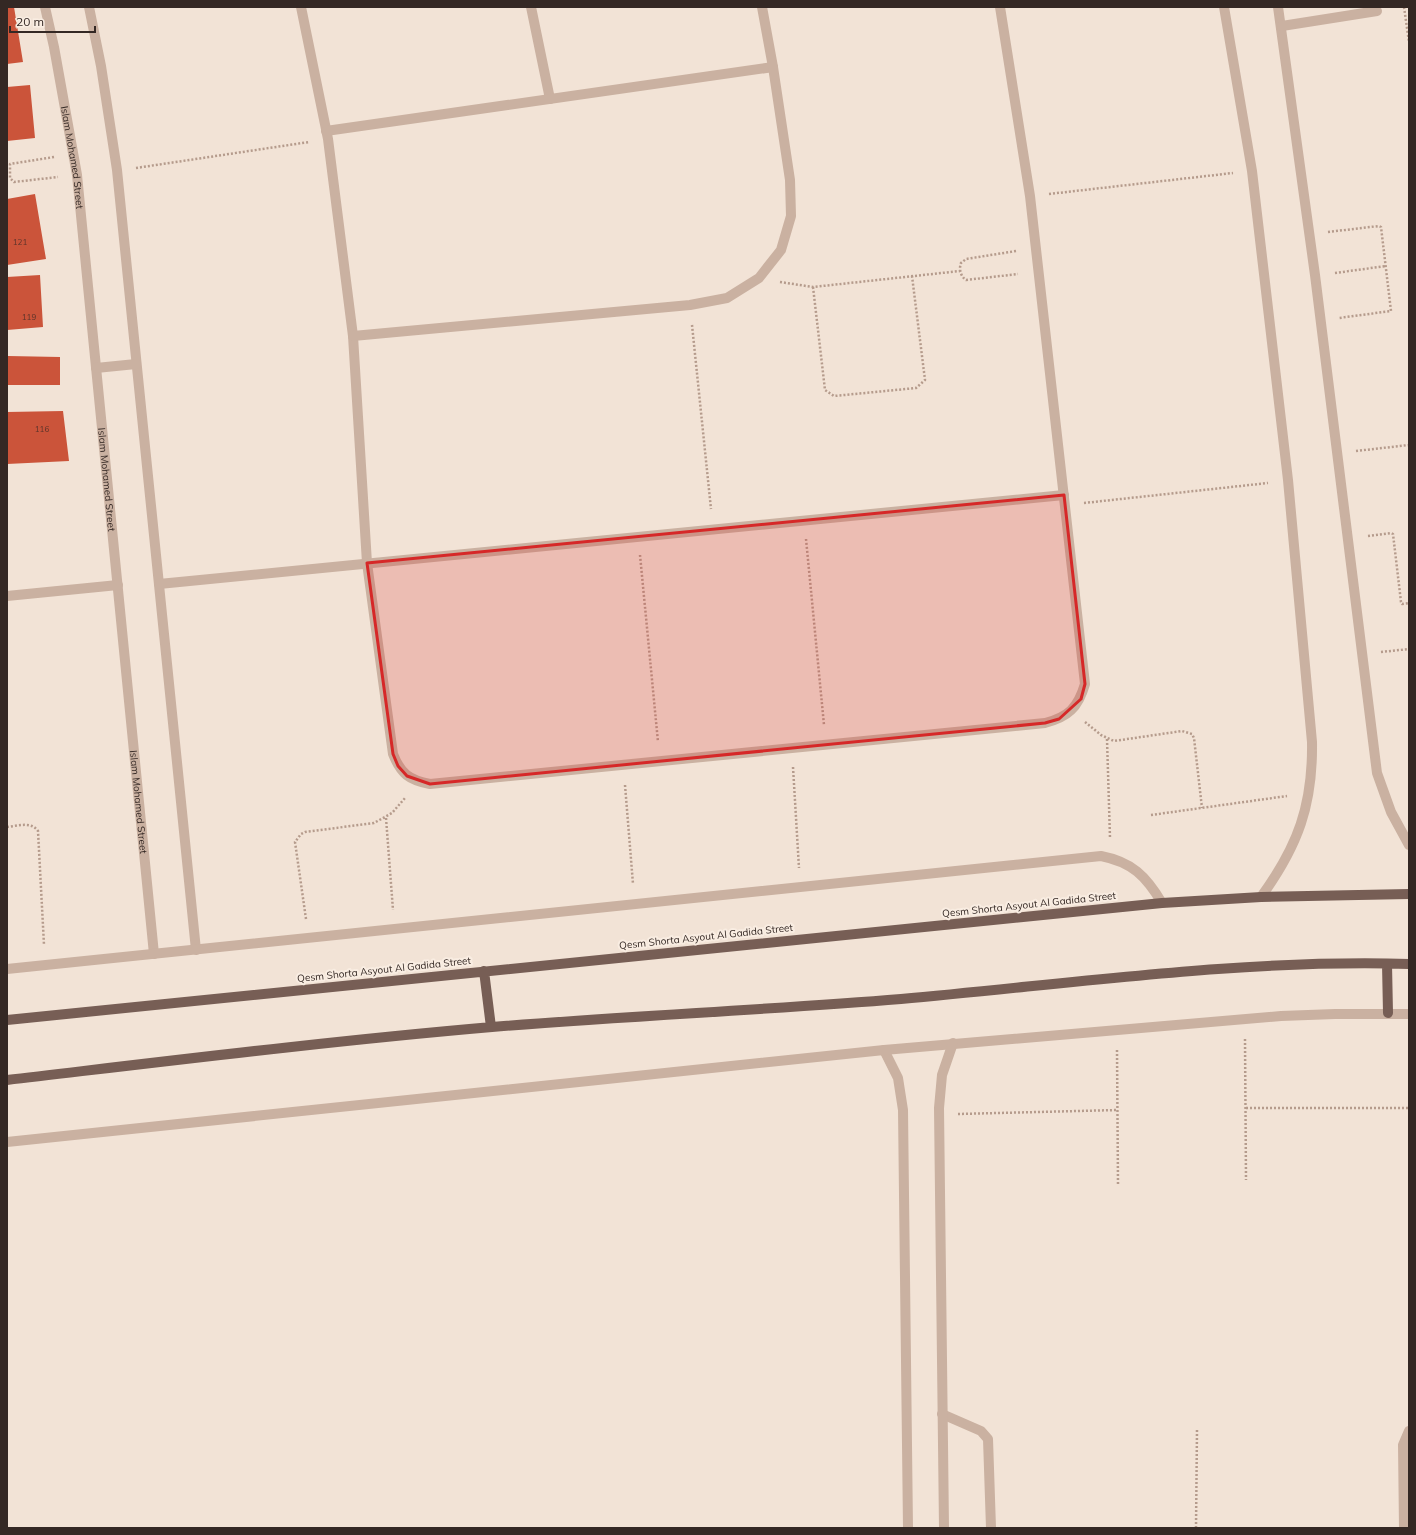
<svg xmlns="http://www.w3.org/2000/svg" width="1416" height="1535" font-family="Mulish,sans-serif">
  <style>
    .building { fill: #cb543a }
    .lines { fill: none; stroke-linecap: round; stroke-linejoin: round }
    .path { stroke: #b59b8c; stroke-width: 2.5; stroke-dasharray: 2 2; stroke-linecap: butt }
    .minor { stroke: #cab1a1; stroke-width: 10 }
    .major { stroke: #775e55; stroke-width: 10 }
    .marked { fill: #d62828; fill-opacity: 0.2; stroke: #d62828; stroke-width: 3; stroke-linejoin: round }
    .labels { text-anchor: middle; stroke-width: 4; stroke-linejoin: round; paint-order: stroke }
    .number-label { font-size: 8px; fill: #5a332a }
    .street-label { font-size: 10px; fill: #342824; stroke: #f9ede2 }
  </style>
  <rect width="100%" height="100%" fill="#f2e3d6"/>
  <!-- building -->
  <path class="building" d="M 7,7 L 14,7 L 23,62 L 7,64 Z
    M 30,85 L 35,138 L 7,141 L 7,87 Z
    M 35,194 L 46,259 L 7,265 L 7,199 Z
    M 40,275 L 43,327 L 7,330 L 7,277 Z
    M 8,356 L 60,357 L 60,385 L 8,385 Z
    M 63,411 L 69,461 L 7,464 L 7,412 Z"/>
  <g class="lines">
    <!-- path -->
    <path class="path" d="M 1404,7 L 1409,42
      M 54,157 L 10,164 L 10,178 L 14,182 L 58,177
      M 136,168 L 309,142
      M 1049,194 L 1233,173
      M 1328,232 L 1379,226 L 1381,227 L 1391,311 L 1339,318
      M 1016,251 L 966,259 L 961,263 C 959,268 960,276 966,280 L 1018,274
      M 1335,273 L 1386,266
      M 780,282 L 813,287 L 960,271
      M 813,287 L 825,390 L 834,396 L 916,388 L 925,380 L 912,276
      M 692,325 L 711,509
      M 1356,451 L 1409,445
      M 1084,503 L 1268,483
      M 1368,536 L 1391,533 L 1393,534 L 1401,602 L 1402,604 L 1409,603
      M 806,539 L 824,725
      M 640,555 L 658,742
      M 1381,652 L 1409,649
      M 1085,722 L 1101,735 L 1114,741 L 1182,731 L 1192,734 L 1194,738 L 1202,808
      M 1107,739 L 1110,838
      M 793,767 L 799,868
      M 625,785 L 633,884
      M 1151,815 L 1287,796
      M 386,818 L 393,910
      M 7,827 C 18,826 31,821 38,831 L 44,945
      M 306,919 L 295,842 L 301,834 L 305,832 L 374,823 L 392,813 L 405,798
      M 1245,1039 L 1246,1180
      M 1117,1050 L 1118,1185
      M 1246,1108 L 1409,1108
      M 958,1114 L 1118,1110
      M 1196,1528 L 1197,1430"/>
    <!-- minor -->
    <g class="minor">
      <path id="s1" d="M 45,7 L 54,47 L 77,175 L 154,954"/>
      <path d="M 89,7 L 101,66 L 117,170 L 196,950"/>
      <path d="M 301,7 L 328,139 L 353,336 L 367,563 L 393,754 C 401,774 409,780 430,784 L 1045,723 C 1068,717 1078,708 1085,684 L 1030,196 L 1000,7"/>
      <path d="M 531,7 L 550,99"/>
      <path d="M 1224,7 L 1252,171 L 1288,480 L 1312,742 C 1313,805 1298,846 1261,897"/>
      <path d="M 1278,7 L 1315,275 L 1377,773 L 1391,812 L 1409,845"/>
      <path d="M 1282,26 L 1377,11"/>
      <path d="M 326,131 L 773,67"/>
      <path d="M 353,336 L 690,305 L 727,298 L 759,278 L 781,250 L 791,216 L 790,180 L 773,67 L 762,7"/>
      <path d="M 96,368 L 136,364"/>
      <path d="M 159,584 L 1064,495"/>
      <path d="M 7,596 L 118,585"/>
      <path d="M 7,969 L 1101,856 C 1132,862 1146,876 1162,903"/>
      <path d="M 884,1050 L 898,1078 L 903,1110 L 908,1528"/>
      <path d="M 7,1142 L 884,1050 L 1281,1016 L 1335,1014 L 1409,1014"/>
      <path d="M 942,1414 L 981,1431 L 988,1439 L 991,1528"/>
      <path d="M 944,1528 L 939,1108 L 942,1075 L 953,1043"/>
      <path d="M 1404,1528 L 1403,1445 L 1409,1431"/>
    </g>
    <!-- major -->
    <path class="major" d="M 1387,964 L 1388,1013
      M 484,971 L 491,1027
      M 7,1020 L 1162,903 L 1261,897 L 1409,894
      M 7,1080 C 169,1061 330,1041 492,1027 C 628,1016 765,1010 901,999 C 1070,984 1239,959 1409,964"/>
  </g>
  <!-- marked area -->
  <path class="marked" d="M 1064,495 L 1085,684 L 1081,699 L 1059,719 L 1045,723 L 430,784 L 407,776 L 398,766 L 393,754 L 367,563 Z"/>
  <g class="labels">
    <!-- number labels -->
    <g class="number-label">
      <text x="20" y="245">121</text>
      <text x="29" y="320">119</text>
      <text x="42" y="432">116</text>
    </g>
    <!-- street labels -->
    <g class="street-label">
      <text dy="4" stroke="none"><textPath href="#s1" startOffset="153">Islam Mohamed Street</textPath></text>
      <text dy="4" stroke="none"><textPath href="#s1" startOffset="477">Islam Mohamed Street</textPath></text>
      <text dy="4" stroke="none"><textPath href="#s1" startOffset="801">Islam Mohamed Street</textPath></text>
      <text transform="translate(1029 904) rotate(-6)" y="4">Qesm Shorta Asyout Al Gadida Street</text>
      <text transform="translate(706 936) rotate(-6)" y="4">Qesm Shorta Asyout Al Gadida Street</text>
      <text transform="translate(384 969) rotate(-6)" y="4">Qesm Shorta Asyout Al Gadida Street</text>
    </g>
  </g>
  <!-- border -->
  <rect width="1416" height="1535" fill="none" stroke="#342824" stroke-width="16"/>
  <!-- scale -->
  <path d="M10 26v6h85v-6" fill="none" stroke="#342824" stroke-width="2"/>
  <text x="16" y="26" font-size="12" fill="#342824" stroke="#f9ede2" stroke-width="3" paint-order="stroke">20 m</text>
</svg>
